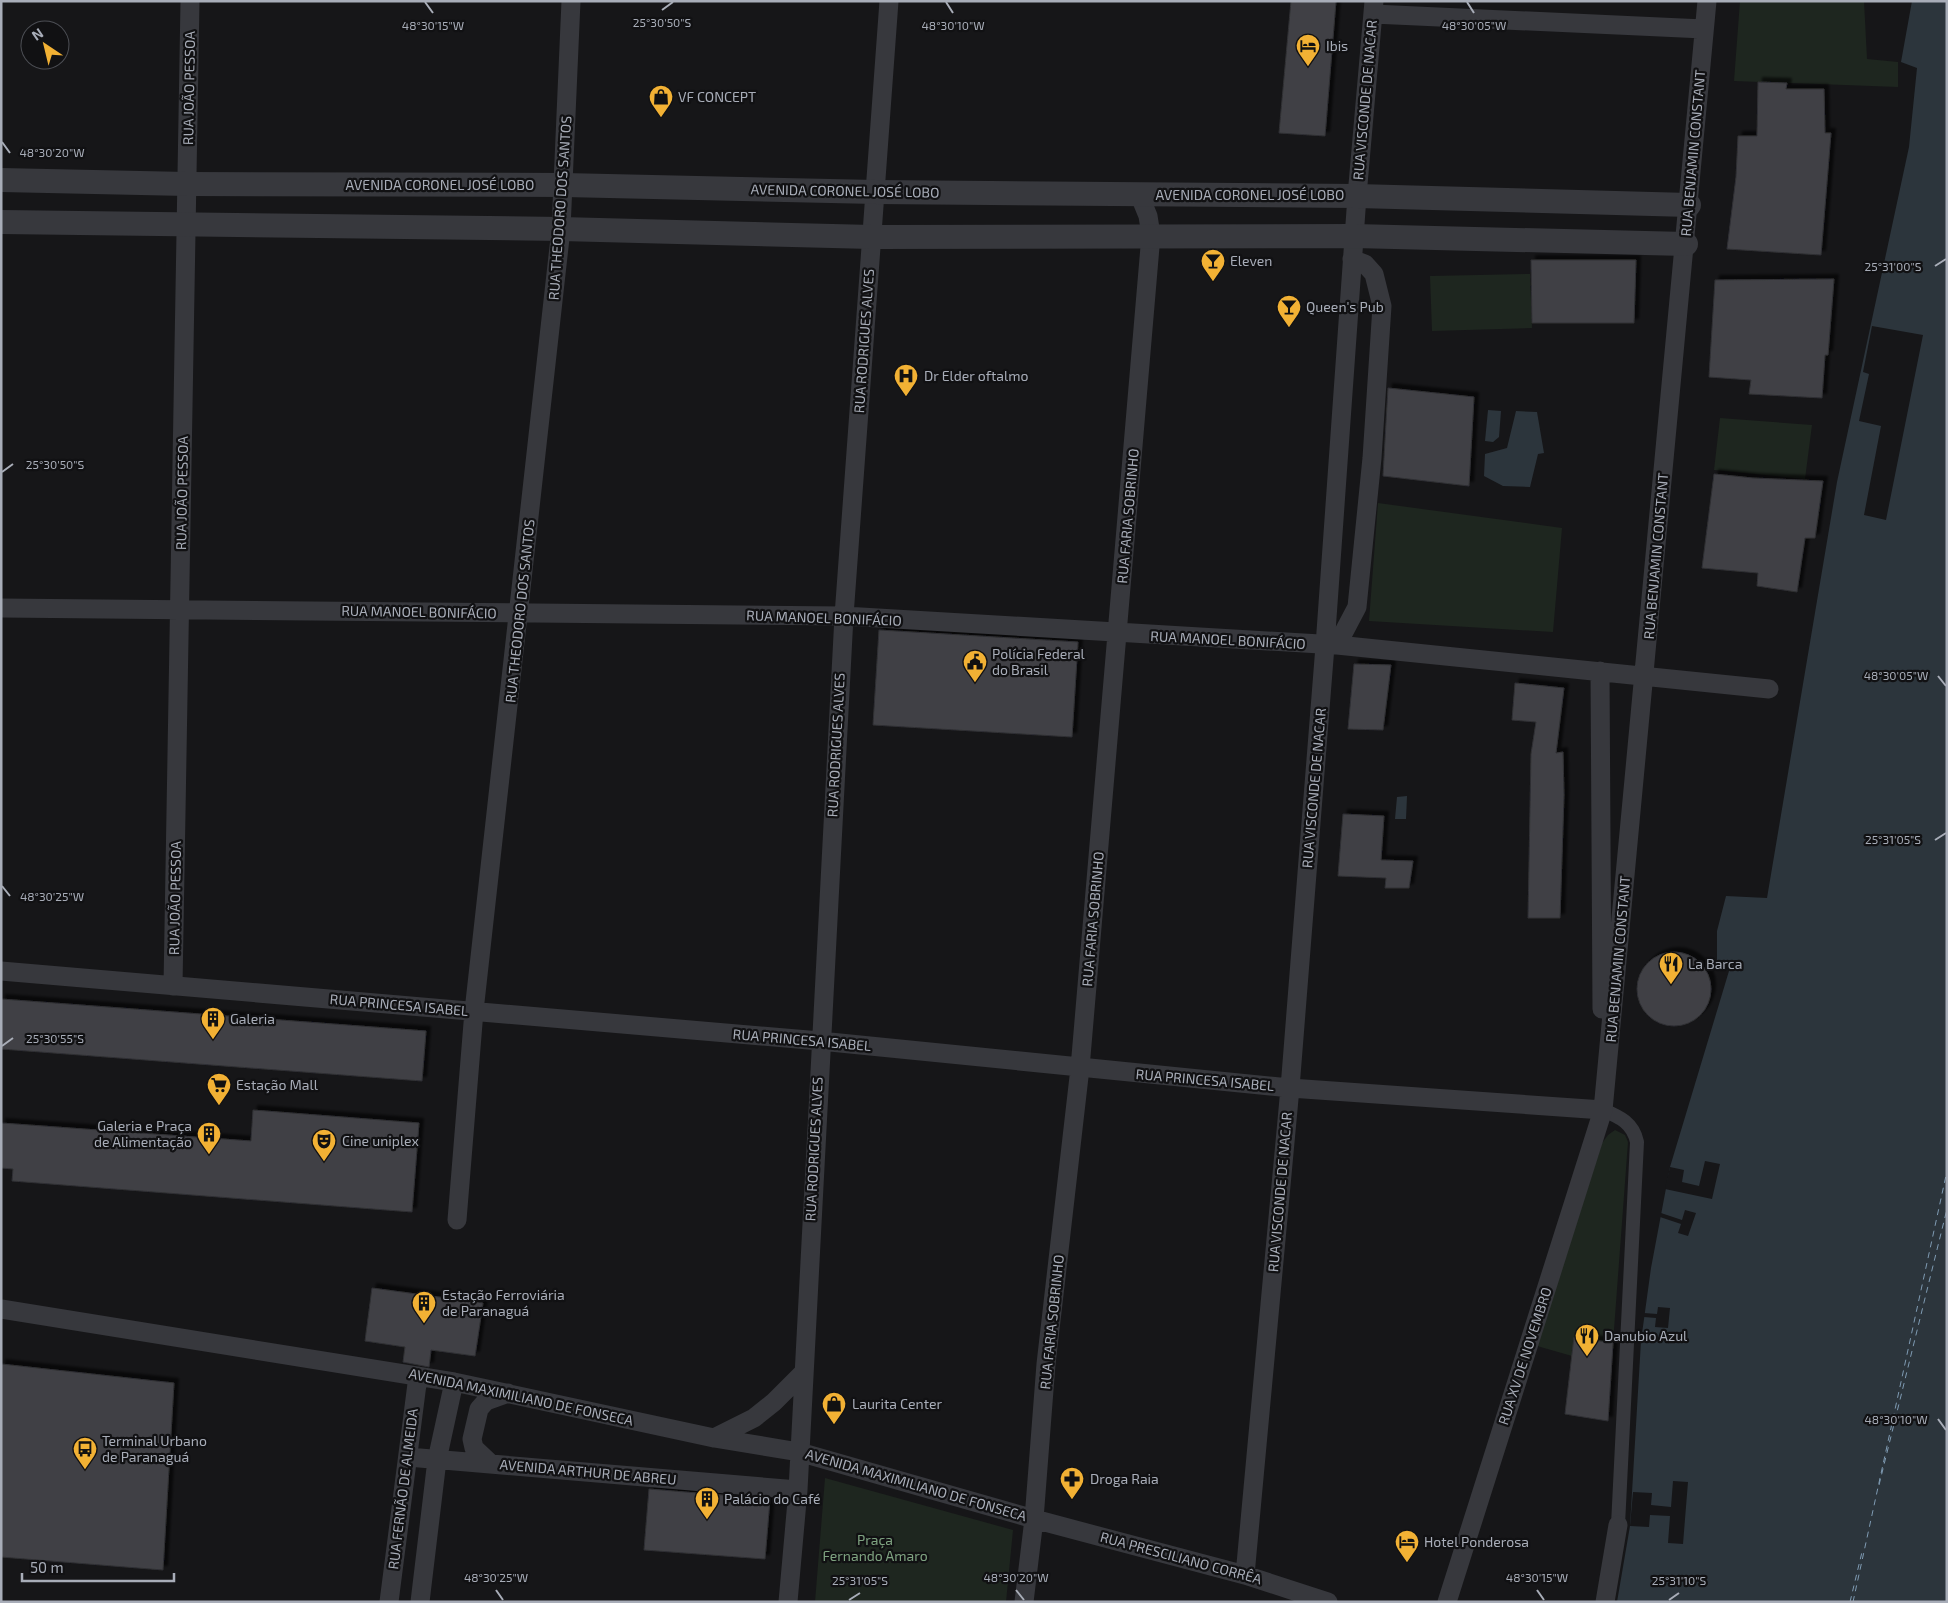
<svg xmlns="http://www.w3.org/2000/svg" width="1948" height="1603" font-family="'Exo 2',sans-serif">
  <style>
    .green { fill: #1e261f }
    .water { fill: #2c353c }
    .pier { fill: #161618 }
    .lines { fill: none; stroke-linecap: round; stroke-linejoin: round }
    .ferry { stroke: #7f9bb3; stroke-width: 1; stroke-dasharray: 6 5; stroke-linecap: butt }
    .building { fill: #404145; stroke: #303034; filter: url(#shadow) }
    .pedestrian { stroke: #37383d; stroke-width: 14 }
    .minor { stroke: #37383d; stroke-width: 19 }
    .tertiary { stroke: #37383d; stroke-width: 24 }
    .ticks { fill: none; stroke: #a8adb8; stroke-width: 2 }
    .labels { text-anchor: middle; stroke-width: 4.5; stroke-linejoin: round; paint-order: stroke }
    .poi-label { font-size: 14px; fill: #a8adb8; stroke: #111113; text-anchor: start }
    .street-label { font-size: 14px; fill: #a8adb8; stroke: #111113 }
    .park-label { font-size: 14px; fill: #7fa381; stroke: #111113 }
    .ticks-label { font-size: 12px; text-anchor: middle; fill: #a8adb8; stroke: #111113; stroke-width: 4.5; stroke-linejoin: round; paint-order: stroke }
  </style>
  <defs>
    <filter id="shadow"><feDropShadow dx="4.5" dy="-4.5" stdDeviation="1" flood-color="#0009"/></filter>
  </defs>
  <rect width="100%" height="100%" fill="#161618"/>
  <!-- green -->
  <path class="green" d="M 1740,1 L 1864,1 L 1867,59 L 1898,62 L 1898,87 L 1734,81 Z
    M 1530,274 L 1532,328 L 1432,331 L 1430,276 Z
    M 1720,418 L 1812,425 L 1805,479 L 1714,470 Z
    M 1378,503 L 1562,528 L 1553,632 L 1369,621 Z
    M 1615,1130 L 1625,1135 L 1628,1142 L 1613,1343 L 1574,1337 L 1572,1356 L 1537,1346 L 1602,1143 L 1608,1135 Z
    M 825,1478 L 1013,1530 L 1006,1602 L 815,1602 Z"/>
  <!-- water -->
  <path class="water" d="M 1912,1 L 1947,1 L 1947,1602 L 1617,1602 L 1630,1526 L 1641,1341 L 1651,1268 L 1670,1167 L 1732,961 L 1717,960 L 1717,931 L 1726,896 L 1767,898 L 1837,482 L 1909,147 L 1917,68 L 1901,62 Z
    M 1488,410 L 1501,411 L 1499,437 L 1493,442 L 1485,441 Z
    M 1516,411 L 1537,412 L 1544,453 L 1538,454 L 1530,487 L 1503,486 L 1484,476 L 1485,454 L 1507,448 Z
    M 1407,796 L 1406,819 L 1395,819 L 1397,797 Z"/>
  <!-- pier -->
  <path class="pier" d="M 1872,326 L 1923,335 L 1886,520 L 1864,515 L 1881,426 L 1859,421 L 1869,374 L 1863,372 Z
    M 1705,1161 L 1720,1164 L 1712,1199 L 1665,1189 L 1670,1167 L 1684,1170 L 1682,1182 L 1699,1186 Z
    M 1685,1210 L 1696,1213 L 1688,1236 L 1678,1233 L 1681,1224 L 1660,1217 L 1661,1213 L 1682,1220 Z
    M 1658,1307 L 1670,1308 L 1668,1328 L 1655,1327 L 1656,1318 L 1644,1317 L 1644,1313 L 1657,1314 Z
    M 1673,1481 L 1688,1482 L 1683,1544 L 1668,1543 L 1670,1516 L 1650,1515 L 1649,1527 L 1630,1526 L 1633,1492 L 1652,1493 L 1651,1505 L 1671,1507 Z"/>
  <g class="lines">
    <!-- ferry -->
    <path class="ferry" d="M 1879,1485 L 1947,1209
      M 1850,1602 L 1862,1552
      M 1853,1602 L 1947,1171"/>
  </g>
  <!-- building -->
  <path class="building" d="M 1291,1 L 1336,1 L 1325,136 L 1279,133 Z
    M 1758,82 L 1787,83 L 1786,89 L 1824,89 L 1825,133 L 1831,133 L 1821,255 L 1727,249 L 1736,177 L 1738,136 L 1757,136 Z
    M 1531,260 L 1636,260 L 1634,323 L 1532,323 Z
    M 1834,279 L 1828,355 L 1825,355 L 1822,398 L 1749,394 L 1751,380 L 1709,377 L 1715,280 Z
    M 1388,388 L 1474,397 L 1469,486 L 1383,476 Z
    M 1714,474 L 1753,478 L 1823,481 L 1815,538 L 1805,538 L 1797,592 L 1757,586 L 1758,573 L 1702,568 Z
    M 879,630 L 1078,642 L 1072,737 L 873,725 Z
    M 1354,664 L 1391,665 L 1383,730 L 1348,729 Z
    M 1515,683 L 1564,688 L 1556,753 L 1563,752 L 1564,795 L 1560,918 L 1528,918 L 1531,754 L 1536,722 L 1512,720 Z
    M 1343,814 L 1384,816 L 1381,860 L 1413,861 L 1409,888 L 1385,888 L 1386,878 L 1338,876 Z
    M1637 989a37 37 0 1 1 74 0a37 37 0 1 1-74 0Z
    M 1,999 L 426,1031 L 422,1081 L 1,1049 Z
    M 253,1110 L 419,1123 L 412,1212 L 12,1181 L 13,1169 L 1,1168 L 1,1123 L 251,1141 Z
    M 372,1288 L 483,1303 L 475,1356 L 431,1350 L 429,1367 L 403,1362 L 405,1347 L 365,1341 Z
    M 1574,1337 L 1613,1343 L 1608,1421 L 1565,1414 Z
    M 1,1364 L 174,1383 L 163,1570 L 1,1557 Z
    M 649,1489 L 770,1499 L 765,1559 L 644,1550 Z"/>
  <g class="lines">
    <!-- pedestrian -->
    <path class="pedestrian" d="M 1603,1110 C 1620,1117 1633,1123 1637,1142 L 1618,1525"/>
    <!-- minor -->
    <path class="minor" d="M 1373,14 L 1704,29
      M 1,608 L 844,616 L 1337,645 L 1769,689
      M 1337,645 L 1357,607 L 1372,458 L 1382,306 L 1374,274 L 1365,264 L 1352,259
      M 1600,671 L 1602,1009
      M 1,971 L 820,1041 L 1290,1088 L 1603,1110
      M 173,986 L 190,1
      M 457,1220 L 474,1011 L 561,229 L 571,1
      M 1,1309 L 454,1382 L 714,1438 L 799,1452 L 1034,1519 L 1245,1575 L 1328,1602
      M 714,1438 L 754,1418 L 774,1402 L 803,1373
      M 408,1457 L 798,1490
      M 491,1464 L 474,1448 L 472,1439 L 479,1409 L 486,1401 L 508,1393
      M 1245,1575 L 1290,1088 L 1325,646 L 1357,196 L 1374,1
      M 389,1602 L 418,1376
      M 420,1602 L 437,1460 L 454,1382
      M 788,1602 L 798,1490 L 844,616 L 889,1
      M 1024,1602 L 1034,1519 L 1046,1364 L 1080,1068 L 1151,235 L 1148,216 L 1139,194
      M 1447,1602 L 1603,1110 L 1707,1
      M 1605,1602 L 1618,1525"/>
    <!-- tertiary -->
    <path class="tertiary" d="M 1,180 L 187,184 L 564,185 L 876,192 L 1357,196 L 1689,205
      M 1,222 L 561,229 L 872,237 L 1354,236 L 1686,244"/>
  </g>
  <!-- ticks -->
  <path class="ticks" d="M 425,2 L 433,13M 946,2 L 953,13M 1467,2 L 1474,13M 662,10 L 673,2M 2,142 L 10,153M 1935,266 L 1946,259M 2,472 L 13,464M 1938,676 L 1946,686M 1935,840 L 1946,833M 2,886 L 10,896M 2,1046 L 13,1038M 1938,1419 L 1946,1430M 496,1590 L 503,1600M 1016,1590 L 1024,1600M 1537,1590 L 1544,1600M 849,1600 L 860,1593M 1669,1600 L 1679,1593"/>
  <!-- icons -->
  <defs>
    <symbol id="hotel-pin" viewBox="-11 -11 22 30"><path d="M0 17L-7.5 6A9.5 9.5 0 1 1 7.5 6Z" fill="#f2b134" stroke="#111113"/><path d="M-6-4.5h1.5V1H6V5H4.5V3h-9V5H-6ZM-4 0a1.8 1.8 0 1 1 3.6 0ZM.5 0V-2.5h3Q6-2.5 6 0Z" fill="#111"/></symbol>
    <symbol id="shop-pin" viewBox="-11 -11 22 30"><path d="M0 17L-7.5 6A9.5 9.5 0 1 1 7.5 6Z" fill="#f2b134" stroke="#111113"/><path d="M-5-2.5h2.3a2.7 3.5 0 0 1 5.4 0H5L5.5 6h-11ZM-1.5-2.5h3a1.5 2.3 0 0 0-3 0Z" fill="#111"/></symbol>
    <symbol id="bar-pin" viewBox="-11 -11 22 30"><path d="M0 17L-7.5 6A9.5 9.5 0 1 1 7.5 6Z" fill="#f2b134" stroke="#111113"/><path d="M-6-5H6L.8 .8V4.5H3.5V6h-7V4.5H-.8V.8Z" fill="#111"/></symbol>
    <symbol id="hospital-pin" viewBox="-11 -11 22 30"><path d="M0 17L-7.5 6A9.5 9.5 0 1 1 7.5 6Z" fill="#f2b134" stroke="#111113"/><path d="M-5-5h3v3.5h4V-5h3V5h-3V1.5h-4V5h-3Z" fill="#111"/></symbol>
    <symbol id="civic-pin" viewBox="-11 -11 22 30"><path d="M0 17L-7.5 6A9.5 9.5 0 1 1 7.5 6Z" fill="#f2b134" stroke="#111113"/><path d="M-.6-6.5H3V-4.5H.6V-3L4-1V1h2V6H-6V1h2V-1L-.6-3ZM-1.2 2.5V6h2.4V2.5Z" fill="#111"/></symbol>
    <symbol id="restaurant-pin" viewBox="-11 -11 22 30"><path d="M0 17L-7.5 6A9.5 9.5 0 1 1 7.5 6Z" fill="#f2b134" stroke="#111113"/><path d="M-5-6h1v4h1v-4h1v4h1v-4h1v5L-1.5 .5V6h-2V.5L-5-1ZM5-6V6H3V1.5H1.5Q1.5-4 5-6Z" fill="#111"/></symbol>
    <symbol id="building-pin" viewBox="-11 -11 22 30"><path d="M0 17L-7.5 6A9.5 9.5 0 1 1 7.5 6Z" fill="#f2b134" stroke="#111113"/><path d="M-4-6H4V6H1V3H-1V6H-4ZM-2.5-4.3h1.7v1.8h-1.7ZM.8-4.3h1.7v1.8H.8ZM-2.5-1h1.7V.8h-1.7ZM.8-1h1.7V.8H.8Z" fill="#111"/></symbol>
    <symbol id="supermarket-pin" viewBox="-11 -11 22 30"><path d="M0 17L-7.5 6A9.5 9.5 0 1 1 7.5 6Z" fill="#f2b134" stroke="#111113"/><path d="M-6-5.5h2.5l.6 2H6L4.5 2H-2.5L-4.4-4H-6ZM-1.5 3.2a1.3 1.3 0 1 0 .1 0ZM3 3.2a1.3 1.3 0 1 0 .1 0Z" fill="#111"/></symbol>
    <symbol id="theatre-pin" viewBox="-11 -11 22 30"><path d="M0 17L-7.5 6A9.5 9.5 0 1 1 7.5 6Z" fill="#f2b134" stroke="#111113"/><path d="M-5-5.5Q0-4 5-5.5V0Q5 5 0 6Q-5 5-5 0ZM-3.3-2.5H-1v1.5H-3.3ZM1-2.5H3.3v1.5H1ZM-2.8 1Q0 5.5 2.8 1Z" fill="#111"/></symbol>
    <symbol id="bus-pin" viewBox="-11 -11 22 30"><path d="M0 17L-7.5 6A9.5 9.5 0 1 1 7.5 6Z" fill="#f2b134" stroke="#111113"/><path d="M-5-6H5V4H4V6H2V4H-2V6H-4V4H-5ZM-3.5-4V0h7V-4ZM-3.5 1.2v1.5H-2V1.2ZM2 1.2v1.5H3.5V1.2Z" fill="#111"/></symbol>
    <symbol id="pharmacy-pin" viewBox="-11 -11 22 30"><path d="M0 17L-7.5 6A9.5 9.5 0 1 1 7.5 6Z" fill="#f2b134" stroke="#111113"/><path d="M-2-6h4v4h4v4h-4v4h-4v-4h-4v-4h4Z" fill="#111"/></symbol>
  </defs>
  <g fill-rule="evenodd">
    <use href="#hotel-pin" x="1294" y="32" width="28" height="38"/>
    <use href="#shop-pin" x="647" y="83" width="28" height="38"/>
    <use href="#bar-pin" x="1199" y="247" width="28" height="38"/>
    <use href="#bar-pin" x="1275" y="293" width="28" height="38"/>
    <use href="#hospital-pin" x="892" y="362" width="28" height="38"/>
    <use href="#civic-pin" x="961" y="648" width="28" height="38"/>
    <use href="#restaurant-pin" x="1657" y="950" width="28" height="38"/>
    <use href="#building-pin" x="199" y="1005" width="28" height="38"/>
    <use href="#supermarket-pin" x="205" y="1071" width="28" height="38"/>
    <use href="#building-pin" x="195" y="1120" width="28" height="38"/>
    <use href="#theatre-pin" x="310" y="1127" width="28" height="38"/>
    <use href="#building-pin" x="410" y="1289" width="28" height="38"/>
    <use href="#restaurant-pin" x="1573" y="1322" width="28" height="38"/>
    <use href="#shop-pin" x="820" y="1390" width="28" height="38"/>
    <use href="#bus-pin" x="71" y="1435" width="28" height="38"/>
    <use href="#pharmacy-pin" x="1058" y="1465" width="28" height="38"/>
    <use href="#building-pin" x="693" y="1485" width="28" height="38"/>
    <use href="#hotel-pin" x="1393" y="1528" width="28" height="38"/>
  </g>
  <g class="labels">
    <!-- poi labels -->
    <g class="poi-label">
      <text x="1326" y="51">Ibis</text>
      <text x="678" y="102">VF CONCEPT</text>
      <text x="1230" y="266">Eleven</text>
      <text x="1306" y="312">Queen's Pub</text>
      <text x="924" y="381">Dr Elder oftalmo</text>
      <text x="992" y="659">Polícia Federal<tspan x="992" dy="16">do Brasil</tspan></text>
      <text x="1688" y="969">La Barca</text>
      <text x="230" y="1024">Galeria</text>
      <text x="236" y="1090">Estação Mall</text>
      <text x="192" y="1131" text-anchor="end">Galeria e Praça<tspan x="192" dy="16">de Alimentação</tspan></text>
      <text x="342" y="1146">Cine uniplex</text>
      <text x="442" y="1300">Estação Ferroviária<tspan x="442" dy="16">de Paranaguá</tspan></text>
      <text x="1604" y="1341">Danubio Azul</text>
      <text x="852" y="1409">Laurita Center</text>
      <text x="102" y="1446">Terminal Urbano<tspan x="102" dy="16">de Paranaguá</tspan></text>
      <text x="1090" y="1484">Droga Raia</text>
      <text x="724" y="1504">Palácio do Café</text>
      <text x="1424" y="1547">Hotel Ponderosa</text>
    </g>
    <!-- street labels -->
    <g class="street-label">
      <text transform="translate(189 88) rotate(-89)" y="5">RUA JOÃO PESSOA</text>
      <text transform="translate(1365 100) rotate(-85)" y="5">RUA VISCONDE DE NACAR</text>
      <text transform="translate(1693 153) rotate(-85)" y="5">RUA BENJAMIN CONSTANT</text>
      <text x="440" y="190">AVENIDA CORONEL JOSÉ LOBO</text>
      <text transform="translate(845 191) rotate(1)" y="5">AVENIDA CORONEL JOSÉ LOBO</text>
      <text x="1250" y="200">AVENIDA CORONEL JOSÉ LOBO</text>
      <text transform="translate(560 208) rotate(-86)" y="5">RUA THEODORO DOS SANTOS</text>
      <text transform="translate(864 341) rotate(-86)" y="5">RUA RODRIGUES ALVES</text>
      <text transform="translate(182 493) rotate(-89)" y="5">RUA JOÃO PESSOA</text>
      <text transform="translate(1128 516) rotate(-85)" y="5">RUA FARIA SOBRINHO</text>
      <text transform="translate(1656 556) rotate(-85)" y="5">RUA BENJAMIN CONSTANT</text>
      <text transform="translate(520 611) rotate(-84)" y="5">RUA THEODORO DOS SANTOS</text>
      <text transform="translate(419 612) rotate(1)" y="5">RUA MANOEL BONIFÁCIO</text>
      <text transform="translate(824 618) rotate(2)" y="5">RUA MANOEL BONIFÁCIO</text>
      <text transform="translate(1228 640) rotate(3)" y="5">RUA MANOEL BONIFÁCIO</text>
      <text transform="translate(836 745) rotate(-87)" y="5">RUA RODRIGUES ALVES</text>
      <text transform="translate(1314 788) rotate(-85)" y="5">RUA VISCONDE DE NACAR</text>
      <text transform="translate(175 898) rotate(-89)" y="5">RUA JOÃO PESSOA</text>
      <text transform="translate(1093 919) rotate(-85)" y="5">RUA FARIA SOBRINHO</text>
      <text transform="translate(1618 959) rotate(-85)" y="5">RUA BENJAMIN CONSTANT</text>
      <text transform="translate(399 1005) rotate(5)" y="5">RUA PRINCESA ISABEL</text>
      <text transform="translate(802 1040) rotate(5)" y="5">RUA PRINCESA ISABEL</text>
      <text transform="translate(1205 1080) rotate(5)" y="5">RUA PRINCESA ISABEL</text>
      <text transform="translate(814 1149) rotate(-87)" y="5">RUA RODRIGUES ALVES</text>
      <text transform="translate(1280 1192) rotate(-85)" y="5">RUA VISCONDE DE NACAR</text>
      <text transform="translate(1052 1322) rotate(-84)" y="5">RUA FARIA SOBRINHO</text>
      <text transform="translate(1525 1356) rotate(-72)" y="5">RUA XV DE NOVEMBRO</text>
      <text transform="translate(521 1397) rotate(12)" y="5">AVENIDA MAXIMILIANO DE FONSECA</text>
      <text transform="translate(588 1472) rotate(5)" y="5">AVENIDA ARTHUR DE ABREU</text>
      <text transform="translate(916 1485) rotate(16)" y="5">AVENIDA MAXIMILIANO DE FONSECA</text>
      <text transform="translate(403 1489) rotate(-83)" y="5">RUA FERNÃO DE ALMEIDA</text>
      <text transform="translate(1181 1558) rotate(15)" y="5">RUA PRESCILIANO CORRÊA</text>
    </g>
    <!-- park labels -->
    <g class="park-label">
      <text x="875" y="1545">Praça<tspan x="875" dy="16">Fernando Amaro</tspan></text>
    </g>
  </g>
  <g class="ticks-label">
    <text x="662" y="27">25°30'50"S</text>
    <text x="433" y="30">48°30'15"W</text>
    <text x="953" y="30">48°30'10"W</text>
    <text x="1474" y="30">48°30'05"W</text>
    <text x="52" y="157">48°30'20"W</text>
    <text x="1893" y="271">25°31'00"S</text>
    <text x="55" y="469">25°30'50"S</text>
    <text x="1896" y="680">48°30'05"W</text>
    <text x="1893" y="844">25°31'05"S</text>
    <text x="52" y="901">48°30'25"W</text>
    <text x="55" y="1043">25°30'55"S</text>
    <text x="1896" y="1424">48°30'10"W</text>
    <text x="496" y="1582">48°30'25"W</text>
    <text x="1016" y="1582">48°30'20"W</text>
    <text x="1537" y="1582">48°30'15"W</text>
    <text x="860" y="1585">25°31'05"S</text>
    <text x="1679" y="1585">25°31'10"S</text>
  </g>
  <!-- border -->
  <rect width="1948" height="1603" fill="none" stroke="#a8adb8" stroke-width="5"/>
  <!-- north arrow -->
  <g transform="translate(45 45) rotate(325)"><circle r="24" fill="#111113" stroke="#4d4f55"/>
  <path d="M0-4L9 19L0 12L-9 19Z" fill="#f2b134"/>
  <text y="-8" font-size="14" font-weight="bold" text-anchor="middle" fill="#a8adb8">N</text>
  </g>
  <!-- scale -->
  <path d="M22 1573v8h152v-8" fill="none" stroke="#a8adb8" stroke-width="2.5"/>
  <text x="30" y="1573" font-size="15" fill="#a8adb8" stroke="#111113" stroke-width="4" paint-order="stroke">50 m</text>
</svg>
